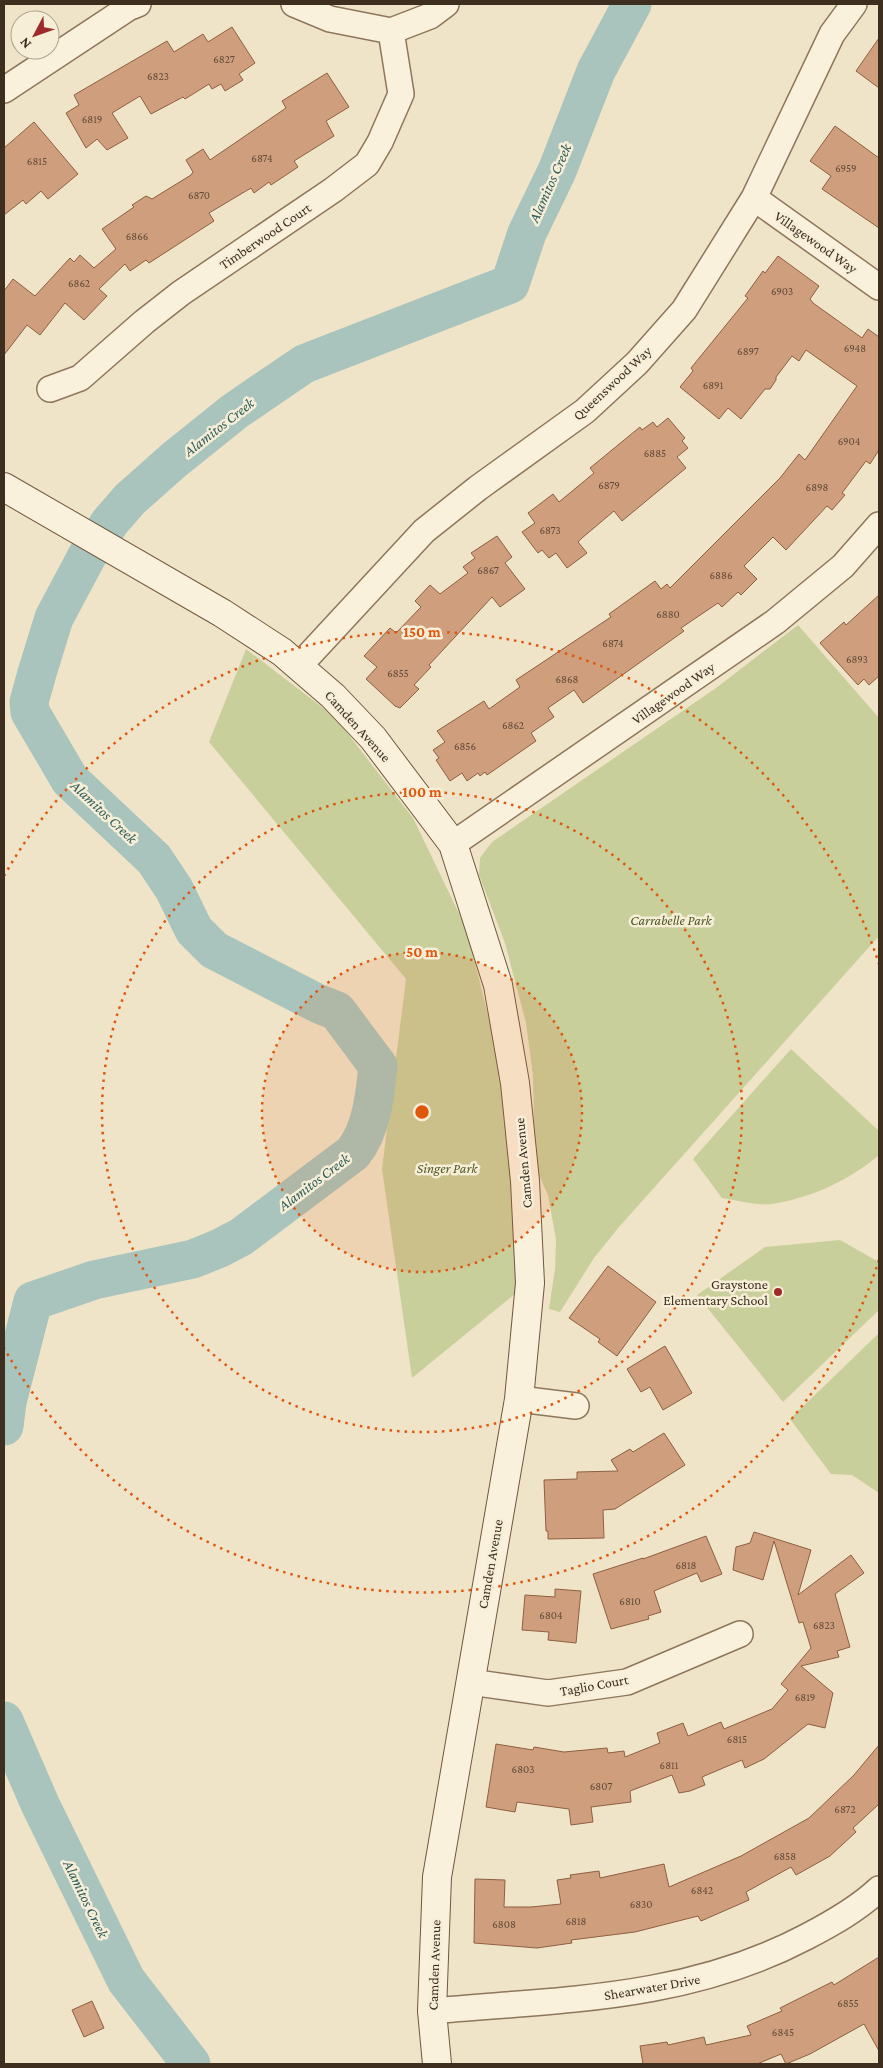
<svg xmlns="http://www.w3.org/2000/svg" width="883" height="2068" font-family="'Crimson Pro',serif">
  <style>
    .green { fill: #c9cf9b }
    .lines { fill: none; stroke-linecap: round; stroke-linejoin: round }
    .river { stroke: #a9c4bc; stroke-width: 39 }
    .building { fill: #cf9f7d; stroke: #8d5f41 }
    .street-casing { stroke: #8d765c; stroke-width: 28 }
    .secondary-casing { stroke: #6f573f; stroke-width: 30 }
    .street { stroke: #faf1dc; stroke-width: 25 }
    .secondary { stroke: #faf1dc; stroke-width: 28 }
    .ring { fill: none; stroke: #df570d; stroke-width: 2.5; stroke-dasharray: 2.5 5 }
    .poi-dot { fill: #9e2a2b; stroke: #f7eed8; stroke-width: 2 }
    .labels { text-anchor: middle; stroke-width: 5; stroke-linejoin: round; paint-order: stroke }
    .number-label { font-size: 11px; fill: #624a37 }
    .street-label { font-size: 14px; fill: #3d2e20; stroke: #f7eed8 }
    .park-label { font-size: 14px; font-style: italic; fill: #4d5a26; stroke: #f7eed8 }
    .poi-label { font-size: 14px; fill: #3d2e20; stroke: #f7eed8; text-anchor: end }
    .water-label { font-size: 15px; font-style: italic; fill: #2f5d5a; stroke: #f7eed8 }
    .centre { fill: #df570d; stroke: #f7eed8; stroke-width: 2.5 }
    .ring-label { font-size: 15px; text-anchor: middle; font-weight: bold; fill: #df570d; stroke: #f7eed8; stroke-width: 5; stroke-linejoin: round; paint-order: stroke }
  </style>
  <rect width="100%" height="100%" fill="#f0e4c8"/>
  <!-- green -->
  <path class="green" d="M 798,625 L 879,718 L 879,936 L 619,1227 L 594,1258 L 560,1312 L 549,1309 L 555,1269 L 556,1240 L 548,1195 L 535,1167 L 533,1076 L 526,1023 L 505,943 L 479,875 L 480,858 L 492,842 L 716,688 Z
    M 246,649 L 335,717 L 413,818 L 467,930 L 506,1089 L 521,1289 L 412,1378 L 382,1169 L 406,979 L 209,742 Z
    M 791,1049 L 879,1131 L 879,1155 C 850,1180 811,1198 772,1204 C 757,1206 737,1200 722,1198 L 693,1159 Z
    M 840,1240 L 879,1262 L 879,1310 L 783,1402 L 697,1295 L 765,1247 Z
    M 879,1333 L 879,1493 L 852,1475 L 831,1474 L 790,1419 Z"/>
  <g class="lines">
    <!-- river -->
    <path class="river" d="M 4,1426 L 7,1402 L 33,1301 L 94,1280 L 193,1259 L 220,1248 L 241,1237 L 353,1153 C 372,1129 375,1095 378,1066 L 337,1011 L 319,1004 L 214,950 L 194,930 L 174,889 L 154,859 L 70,780 L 30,712 L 29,702 L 37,673 L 54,618 L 87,556 L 110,522 L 130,499 L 174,460 L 235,411 L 304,364 L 510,284 L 527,233 L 557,171 L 596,71 L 632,4
      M 4,1721 L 40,1804 L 126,1980 L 191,2064"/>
  </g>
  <!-- building -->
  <path class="building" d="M 232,27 L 255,63 L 239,74 L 243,80 L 225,91 L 221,84 L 212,89 L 209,84 L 185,99 L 183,97 L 151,114 L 140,96 L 112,113 L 128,138 L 107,150 L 97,139 L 86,148 L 66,113 L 79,105 L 74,95 L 167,41 L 174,52 L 203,34 L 208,42 Z
    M 879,38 L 879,88 L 856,71 Z
    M 327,73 L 349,107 L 326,121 L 334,136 L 294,161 L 298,167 L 271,185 L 269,182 L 254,193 L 251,188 L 209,213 L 214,221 L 149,263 L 146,260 L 130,271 L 125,264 L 99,289 L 107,296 L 84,320 L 65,303 L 40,335 L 27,325 L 4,355 L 4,291 L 13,279 L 35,296 L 70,258 L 74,262 L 80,255 L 94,268 L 116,249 L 102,229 L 134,207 L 132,205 L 146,196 L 152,199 L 191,175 L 193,172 L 186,160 L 203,149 L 210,160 L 286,108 L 282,101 Z
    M 34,122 L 78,174 L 48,199 L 41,191 L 26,204 L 23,200 L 4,215 L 4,148 Z
    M 835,126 L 879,158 L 879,228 L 822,189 L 831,176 L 810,161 Z
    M 778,256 L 819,286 L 810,299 L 813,303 L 862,338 L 868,329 L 879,337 L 879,450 L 870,464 L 866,461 L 842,493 L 845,495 L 832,510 L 827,506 L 786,550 L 773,537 L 744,566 L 757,579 L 741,595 L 738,592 L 722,607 L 718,603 L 681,628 L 684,631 L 583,703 L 574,690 L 548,708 L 554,717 L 531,733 L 536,741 L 487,775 L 485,772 L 480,776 L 478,773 L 467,781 L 462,773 L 450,781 L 436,760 L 439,758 L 433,750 L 445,742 L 437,731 L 484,701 L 489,709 L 520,687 L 516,680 L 611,617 L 609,614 L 655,581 L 661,589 L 667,584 L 670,588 L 780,478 L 799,454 L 805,460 L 857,386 L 806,350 L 799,361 L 792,356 L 776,377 L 776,380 L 770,389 L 765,389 L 741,419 L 728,408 L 719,419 L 680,387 L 693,371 L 691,368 L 748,298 L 745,296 L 763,271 L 765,273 Z
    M 668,418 L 685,438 L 682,441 L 688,448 L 677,457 L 686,468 L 622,521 L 614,511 L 582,538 L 578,542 L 587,553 L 567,568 L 556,553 L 549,558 L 542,550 L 538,553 L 522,532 L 535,523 L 528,513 L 553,494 L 559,502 L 594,473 L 590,468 L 640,427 L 642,430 L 653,422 L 657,427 Z
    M 497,536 L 512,557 L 505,563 L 525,589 L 500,607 L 492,597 L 429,665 L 431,667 L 414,685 L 419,689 L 400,708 L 395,706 L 366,679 L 377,667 L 364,656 L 390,628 L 396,633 L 421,607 L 415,601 L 430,585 L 440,594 L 468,573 L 463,567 L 475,558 L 471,553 Z
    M 879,595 L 879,676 L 869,685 L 864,679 L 858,685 L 820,643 L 844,622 L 846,625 Z
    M 608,1266 L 656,1302 L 617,1356 L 598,1342 L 600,1339 L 569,1318 Z
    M 665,1346 L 692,1393 L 663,1410 L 650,1387 L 641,1392 L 627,1369 Z
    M 664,1433 L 685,1465 L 615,1509 L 603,1510 L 604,1538 L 548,1539 L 548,1531 L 546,1531 L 544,1480 L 577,1479 L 577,1472 L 618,1471 L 611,1460 L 630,1449 L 633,1452 Z
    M 754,1532 L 811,1550 L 798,1595 L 851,1555 L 864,1573 L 835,1594 L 850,1647 L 837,1651 L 839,1657 L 801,1666 L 833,1693 L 825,1728 L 808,1724 L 764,1759 L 745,1768 L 742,1760 L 702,1777 L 705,1785 L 690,1791 L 679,1793 L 672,1775 L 630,1791 L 631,1802 L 591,1807 L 593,1822 L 571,1825 L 569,1809 L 517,1802 L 515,1812 L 486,1807 L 496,1744 L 533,1750 L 534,1747 L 564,1752 L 607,1748 L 608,1753 L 624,1751 L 625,1757 L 660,1743 L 657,1733 L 683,1723 L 688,1736 L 721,1722 L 724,1729 L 772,1709 L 788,1690 L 781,1684 L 811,1648 L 803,1622 L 799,1623 L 774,1541 L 763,1580 L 733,1570 L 736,1547 L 750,1543 Z
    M 706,1536 L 722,1574 L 701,1582 L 697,1573 L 654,1591 L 661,1612 L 648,1616 L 649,1619 L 611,1629 L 593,1574 L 643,1558 L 643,1559 Z
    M 555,1589 L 581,1591 L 576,1643 L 548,1640 L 549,1632 L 522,1630 L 525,1595 L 555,1597 Z
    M 879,1745 L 879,1804 L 853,1828 L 856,1832 L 830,1856 L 796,1875 L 791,1867 L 746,1892 L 749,1900 L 701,1921 L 698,1916 L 635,1932 L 571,1940 L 572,1943 L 537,1948 L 474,1943 L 475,1879 L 505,1880 L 504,1907 L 531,1907 L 561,1904 L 557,1880 L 571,1878 L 570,1875 L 599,1871 L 600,1878 L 664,1864 L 669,1887 L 741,1856 L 809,1818 L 854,1775 Z
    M 879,1957 L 879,2051 L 864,2024 L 810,2054 L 786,2064 L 781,2054 L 757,2064 L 643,2064 L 640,2046 L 667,2042 L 668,2045 L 704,2037 L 706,2045 L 751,2035 L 747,2026 L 782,2011 L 780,2008 L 832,1982 L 834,1985 Z
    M 92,2001 L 104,2028 L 84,2037 L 72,2010 Z"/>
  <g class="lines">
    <defs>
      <path id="street" d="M 294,4 L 330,19 L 391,31 L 430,16 L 446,4
        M 4,90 L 128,8 L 138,4
        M 754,198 L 879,287
        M 50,389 L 80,378 L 144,322 L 181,293 L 333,190 L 367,164 L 380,142 L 401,94 L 391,31
        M 299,666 L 424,531 L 478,488 L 585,411 L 637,363 L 684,310 L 754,198 L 832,34 L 854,4
        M 453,844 L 775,622 L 843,566 L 879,525
        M 519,1399 L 576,1406
        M 470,1682 L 548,1693 L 627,1682 L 740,1634
        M 432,2011 C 563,1999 686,2000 806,1937 C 831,1924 858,1909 879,1889"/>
      <path id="secondary" d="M 4,487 L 222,613 L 282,652 L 333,696 L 373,738 L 453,844 L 498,985 L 515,1083 L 525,1181 L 530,1283 L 519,1399 L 437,1877 L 432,2011 L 437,2064"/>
    </defs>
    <!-- street casing -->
    <use href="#street" class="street-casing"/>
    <!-- secondary casing -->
    <use href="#secondary" class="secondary-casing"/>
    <!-- street -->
    <use href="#street" class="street"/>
    <!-- secondary -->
    <use href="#secondary" class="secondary"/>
  </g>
  <!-- distance rings -->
  <circle cx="422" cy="1112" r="160" fill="#df570d" fill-opacity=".12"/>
  <g class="ring">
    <circle cx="422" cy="1112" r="160"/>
    <circle cx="422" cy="1112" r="320"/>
    <path d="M879 1260A480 480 0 0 1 4 1348M4 876A480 480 0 0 1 879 964"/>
  </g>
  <!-- markers -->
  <circle class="poi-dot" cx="778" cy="1292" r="5"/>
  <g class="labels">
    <!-- number labels -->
    <g class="number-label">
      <text x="224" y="63">6827</text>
      <text x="158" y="80">6823</text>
      <text x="92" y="123">6819</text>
      <text x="262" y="162">6874</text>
      <text x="37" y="165">6815</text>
      <text x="846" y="172">6959</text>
      <text x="199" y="199">6870</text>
      <text x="137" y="240">6866</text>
      <text x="79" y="287">6862</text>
      <text x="782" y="295">6903</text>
      <text x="855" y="352">6948</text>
      <text x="748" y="355">6897</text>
      <text x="713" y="389">6891</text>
      <text x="849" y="445">6904</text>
      <text x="655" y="457">6885</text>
      <text x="609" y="489">6879</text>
      <text x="817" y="491">6898</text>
      <text x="550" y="534">6873</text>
      <text x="488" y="574">6867</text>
      <text x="721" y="579">6886</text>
      <text x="668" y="618">6880</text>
      <text x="613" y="647">6874</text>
      <text x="857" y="663">6893</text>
      <text x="398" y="677">6855</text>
      <text x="567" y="683">6868</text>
      <text x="513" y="729">6862</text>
      <text x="465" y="750">6856</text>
      <text x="686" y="1569">6818</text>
      <text x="630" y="1605">6810</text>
      <text x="551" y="1619">6804</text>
      <text x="824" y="1629">6823</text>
      <text x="805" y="1701">6819</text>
      <text x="737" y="1743">6815</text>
      <text x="669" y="1769">6811</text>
      <text x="523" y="1773">6803</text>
      <text x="601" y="1790">6807</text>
      <text x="845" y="1813">6872</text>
      <text x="785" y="1860">6858</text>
      <text x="702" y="1894">6842</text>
      <text x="641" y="1908">6830</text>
      <text x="576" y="1925">6818</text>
      <text x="504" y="1928">6808</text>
      <text x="848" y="2007">6855</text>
      <text x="783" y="2036">6845</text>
    </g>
    <!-- street labels -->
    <g class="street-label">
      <text transform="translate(265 236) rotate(-34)" y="5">Timberwood Court</text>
      <text transform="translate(816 242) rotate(35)" y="5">Villagewood Way</text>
      <text transform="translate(612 383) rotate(-43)" y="5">Queenswood Way</text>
      <text transform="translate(673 693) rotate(-35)" y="5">Villagewood Way</text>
      <text transform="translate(358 726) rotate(48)" y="5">Camden Avenue</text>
      <text transform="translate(523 1163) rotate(-95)" y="5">Camden Avenue</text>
      <text transform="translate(490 1564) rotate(-80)" y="5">Camden Avenue</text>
      <text transform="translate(594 1685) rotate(-10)" y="5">Taglio Court</text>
      <text transform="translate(434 1965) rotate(-88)" y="5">Camden Avenue</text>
      <text transform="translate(652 1987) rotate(-10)" y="5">Shearwater Drive</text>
    </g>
    <!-- park labels -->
    <g class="park-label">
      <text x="671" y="925">Carrabelle Park</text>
      <text x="447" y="1173">Singer Park</text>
    </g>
    <!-- poi labels -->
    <g class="poi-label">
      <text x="768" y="1289">Graystone<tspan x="768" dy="16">Elementary School</tspan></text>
    </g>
    <!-- water labels -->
    <g class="water-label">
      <text transform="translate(550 183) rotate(-66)" y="5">Alamitos Creek</text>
      <text transform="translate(219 427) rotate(-38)" y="5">Alamitos Creek</text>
      <text transform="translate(104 812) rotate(43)" y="5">Alamitos Creek</text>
      <text transform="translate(314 1182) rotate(-37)" y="5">Alamitos Creek</text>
      <text transform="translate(86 1899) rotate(64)" y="5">Alamitos Creek</text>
    </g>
  </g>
  <circle cx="422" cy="1112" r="8" class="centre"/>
  <g class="ring-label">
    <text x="422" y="637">150 m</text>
    <text x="422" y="797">100 m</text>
    <text x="422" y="957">50 m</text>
  </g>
  <!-- border -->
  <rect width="883" height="2068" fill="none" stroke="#3d2e20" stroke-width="10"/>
  <!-- north arrow -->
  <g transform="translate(35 35) rotate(229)"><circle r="24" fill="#f7eed8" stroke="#ada18e"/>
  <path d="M0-4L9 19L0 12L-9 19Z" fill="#9e2a2b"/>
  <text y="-8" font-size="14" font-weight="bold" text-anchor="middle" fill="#3d2e20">N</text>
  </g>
</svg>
